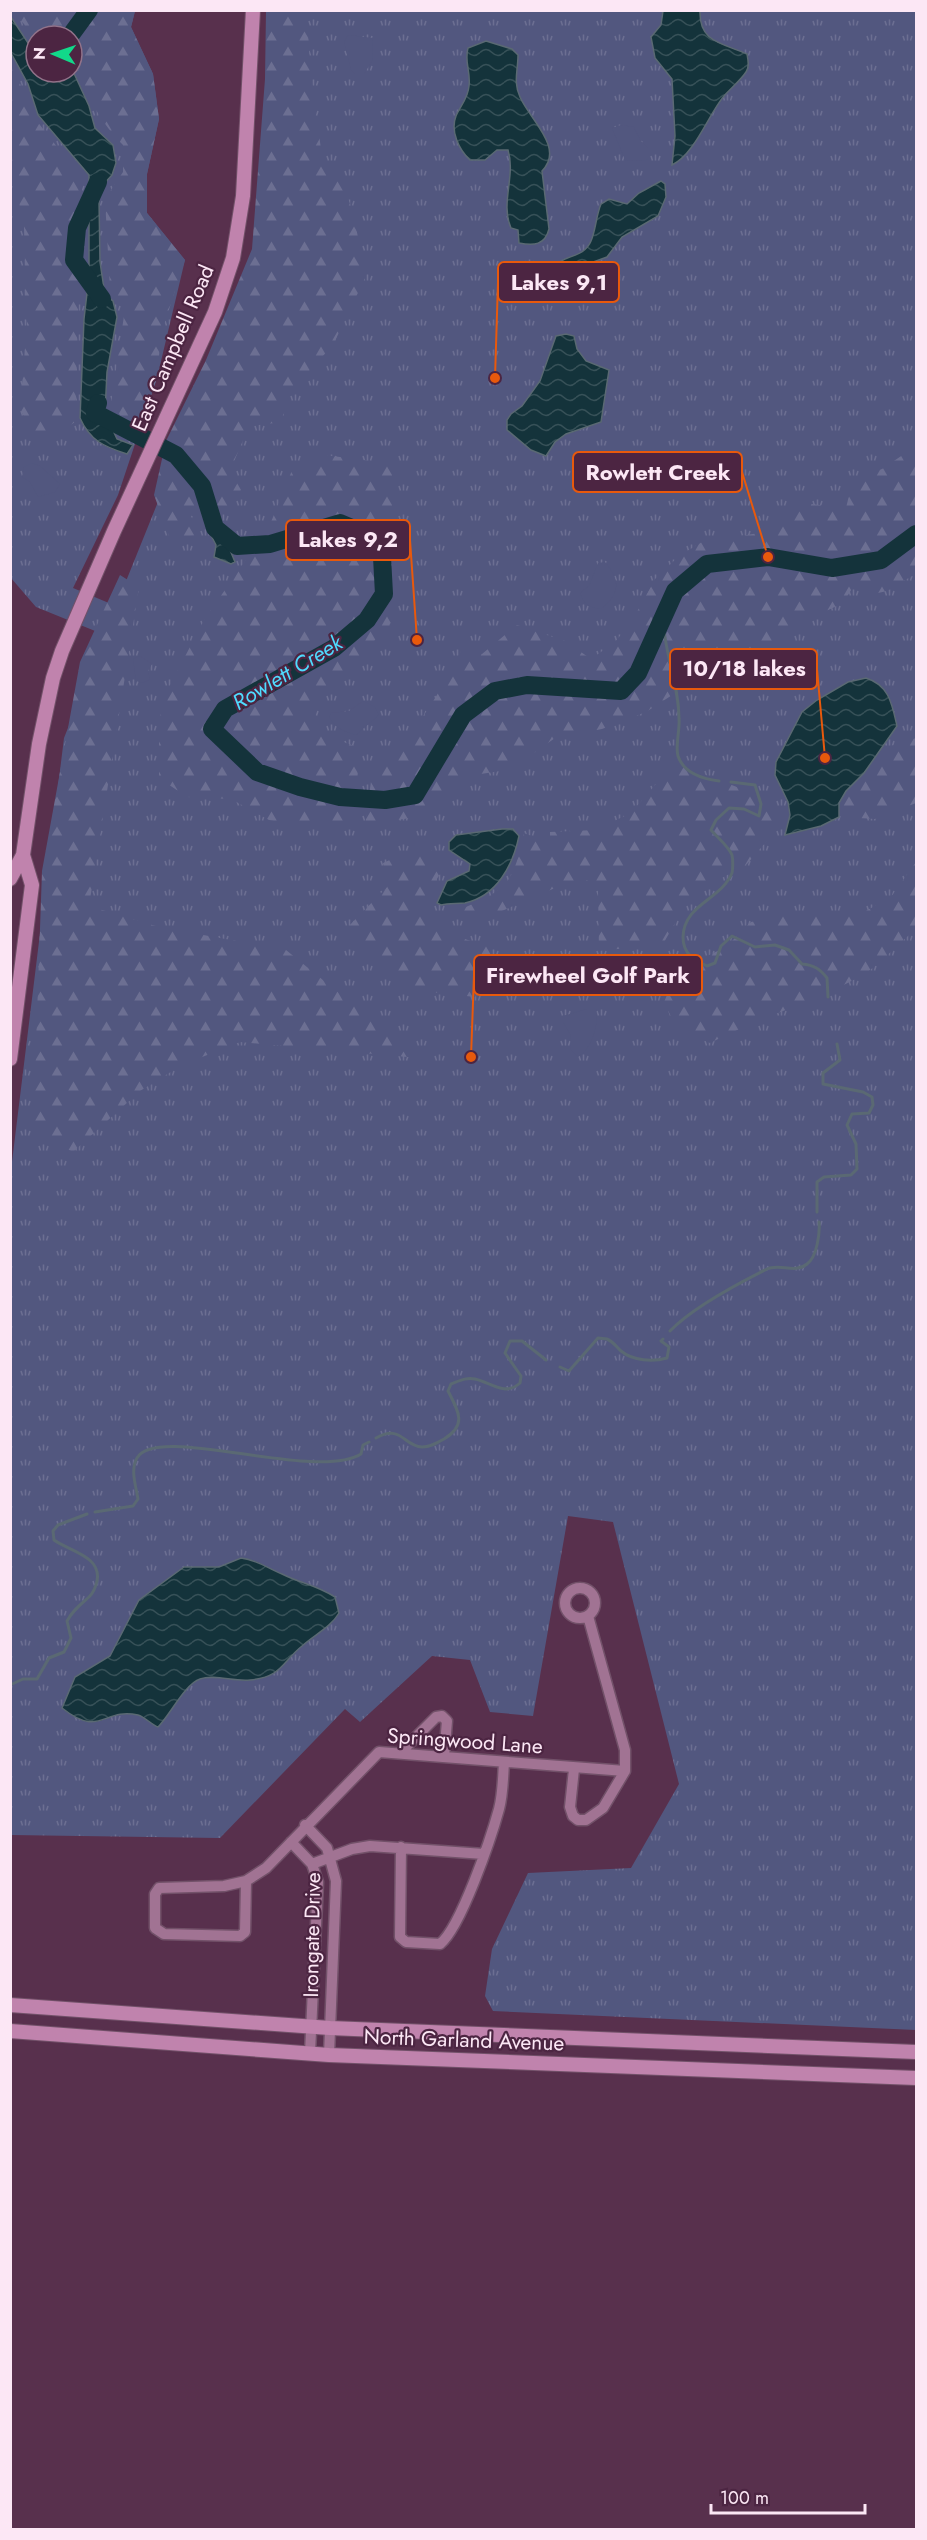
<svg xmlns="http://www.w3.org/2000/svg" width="927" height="2540" font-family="Jost,sans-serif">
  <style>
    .grass { fill: url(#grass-tufts); fill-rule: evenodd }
    .forest { fill: url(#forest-firs) }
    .garden { fill: #52577f }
    .water { fill: url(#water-waves); stroke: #5a6973; stroke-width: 1.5 }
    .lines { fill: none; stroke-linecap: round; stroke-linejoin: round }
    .stream { stroke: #5a6973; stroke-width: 3 }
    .river { stroke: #14333b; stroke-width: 18 }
    .minor-casing { stroke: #725169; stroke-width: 13 }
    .major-casing { stroke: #725169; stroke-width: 16 }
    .minor { stroke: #a17393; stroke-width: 10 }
    .major { stroke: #c083ad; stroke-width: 14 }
    .labels { text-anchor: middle; stroke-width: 4.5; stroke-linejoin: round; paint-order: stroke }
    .street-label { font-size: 21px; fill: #fce7f5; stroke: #4c2542 }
    .water-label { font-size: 22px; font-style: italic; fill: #4fdbfe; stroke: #4c2542 }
    .leader { fill: none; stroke: #e8590c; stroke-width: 2 }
    .callout-dot { fill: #e8590c; stroke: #4c2542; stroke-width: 2 }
    .callout { fill: #4c2542; stroke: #e8590c; stroke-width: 2 }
    .callout-label { font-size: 22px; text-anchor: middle; font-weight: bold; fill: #fce7f5 }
  </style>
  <defs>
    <pattern id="grass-tufts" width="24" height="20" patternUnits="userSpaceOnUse" patternTransform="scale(1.5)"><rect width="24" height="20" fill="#52577f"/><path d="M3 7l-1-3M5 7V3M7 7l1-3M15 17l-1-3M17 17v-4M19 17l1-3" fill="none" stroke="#6c6f92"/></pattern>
    <pattern id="forest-firs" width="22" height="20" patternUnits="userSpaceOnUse" patternTransform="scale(1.5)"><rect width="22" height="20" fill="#52577f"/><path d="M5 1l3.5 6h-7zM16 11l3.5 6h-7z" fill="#6c6f92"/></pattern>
    <pattern id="water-waves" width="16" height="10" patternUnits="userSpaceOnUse" patternTransform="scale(1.5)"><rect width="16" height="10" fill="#14333b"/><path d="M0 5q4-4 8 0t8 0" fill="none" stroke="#375158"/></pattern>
  </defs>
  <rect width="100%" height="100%" fill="#58304d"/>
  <!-- grass -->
  <path class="grass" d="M 11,11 L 135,11 L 131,27 L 153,74 L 159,119 L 147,174 L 147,213 L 185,260 L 157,378 L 118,495 L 73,588 L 116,606 L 264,239 L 274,11 L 916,11 L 916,2030 L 493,2011 L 485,1996 L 492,1949 L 528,1873 L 631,1868 L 679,1784 L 613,1522 L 568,1516 L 533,1716 L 490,1712 L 470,1660 L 432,1656 L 360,1722 L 345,1709 L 220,1838 L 11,1835 L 11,1170 L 64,738 L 105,635 L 36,607 L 11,578 ZM 36,36 L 72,36 L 72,72 L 36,72 Z"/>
  <!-- forest -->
  <path class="forest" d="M 12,11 L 135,11 L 131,27 L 153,74 L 159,119 L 147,174 L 147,213 L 185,260 L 161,334 L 157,378 L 137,436 L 111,404 L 125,309 L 110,289 L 105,199 L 123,172 L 123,145 C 97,119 72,73 72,36 L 36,37 Z
    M 266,11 L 307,11 L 310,68 L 323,164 L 341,177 L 353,213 L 366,276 L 333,345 L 286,396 L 283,422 L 249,426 L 230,471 L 241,490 L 222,513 L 198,503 L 190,514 L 200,535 L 170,538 L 154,495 L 166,441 L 206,360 L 252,249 L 265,79 Z
    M 11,61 L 33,116 L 82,179 L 75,422 L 40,447 L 20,409 L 27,326 L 24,227 L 11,163 Z
    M 916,446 L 916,525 L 870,555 L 809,559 L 783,552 L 754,551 L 712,557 L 694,564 L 671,583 L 645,645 L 666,624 L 673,602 L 712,569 L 765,562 L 828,573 L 845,572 L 873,566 L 916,542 L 916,574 C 889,588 884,601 853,587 L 843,603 L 807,620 L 783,640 L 703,675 L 646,712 L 602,729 L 555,738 L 527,758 L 500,771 L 468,776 L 447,798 L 423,816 L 365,825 L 373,767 C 422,729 436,698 464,645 L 482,654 L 517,625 L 565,641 L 591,659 L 615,642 L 632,621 L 655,579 L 679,556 L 702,542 L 765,532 L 787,515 L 811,504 L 846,508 L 853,479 L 882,469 Z
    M 325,455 L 392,464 L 392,519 L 398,615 L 328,691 L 315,714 L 327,736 L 360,748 C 356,774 359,800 352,824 L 328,822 L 299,826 L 269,820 L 231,799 L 187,797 L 159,778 L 159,722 L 165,695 L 204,620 L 269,527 L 293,468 Z
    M 120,575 L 139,587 L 89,906 L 159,927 L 286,950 L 419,1058 L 240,1042 L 182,1065 L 140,1091 L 73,1152 L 33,1131 L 42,871 L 80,662 Z
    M 916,738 L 916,803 L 875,819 L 844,817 L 839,803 L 879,750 Z
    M 674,763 L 750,792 L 775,799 L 782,823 L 747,864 L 691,895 L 663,944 L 599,951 L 598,889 L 588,880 L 555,888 L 490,916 L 453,913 C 504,889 512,891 524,833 L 550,844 L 550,832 L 595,830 L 631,813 Z
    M 428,843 L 441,872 L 419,910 C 442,926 462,945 491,943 L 492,961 L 475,997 L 405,989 L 344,931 L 387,887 L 383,863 Z
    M 916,862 L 916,930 C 897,943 879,967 859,977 C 811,1003 758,1018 710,1043 L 677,1029 L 664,1002 L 678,970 L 726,947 L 751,922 L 789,913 L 864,912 L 891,897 Z"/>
  <!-- garden -->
  <path class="garden" d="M 348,35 L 373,38 L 372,61 L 364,74 L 355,74 L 351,70 L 344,42 Z
    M 621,125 L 634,127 L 640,140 L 648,148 L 648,159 L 644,161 L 625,160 L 612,128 Z
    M 32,463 L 40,466 L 60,484 L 55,492 L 38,497 L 30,482 L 22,477 L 24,467 Z
    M 605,562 C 620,580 621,593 601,609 C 591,608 583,604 580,593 L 589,586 L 598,563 Z
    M 140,656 L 152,664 L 148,671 L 150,679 L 143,683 L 136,681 L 133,659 Z
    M 363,701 L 375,707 L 379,715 L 356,735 C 344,731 336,729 329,717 L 331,713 L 349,711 Z
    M 587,1009 L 596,1009 C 599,1024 592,1049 578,1057 L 571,1050 L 570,1034 L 563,1022 L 563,1016 Z"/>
  <!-- water -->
  <path class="water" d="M 663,11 L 700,11 C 699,43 723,43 747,54 C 748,60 750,67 746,72 C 740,81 731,88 724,96 C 708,115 695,154 672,165 L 675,136 L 672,79 L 655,58 L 651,37 L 661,25 Z
    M 11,17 L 28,43 L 36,42 L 36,72 L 72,72 L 72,69 L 89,106 L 95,128 L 113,145 L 116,163 L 112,175 L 101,187 L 99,199 L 100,262 L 105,295 L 113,301 L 117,317 L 107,372 L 105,413 L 117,439 L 133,445 L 127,454 C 105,447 90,441 80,418 L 84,319 L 89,276 L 89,175 L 38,115 L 28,84 L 11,53 Z
    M 486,41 L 512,49 L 518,55 C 518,71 513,82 520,97 C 530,120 565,148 542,171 L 549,229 C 545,245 534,246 519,243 L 518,230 L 511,228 C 500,203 516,176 508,150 L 497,150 L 485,160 L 470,160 C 459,150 450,131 456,116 C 460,106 468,99 469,86 C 471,72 464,62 468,48 Z
    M 661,181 L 665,184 L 666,197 L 658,216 L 622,237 L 607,257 L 582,266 L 567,294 L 560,292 C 540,248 581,266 591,241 C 596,229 596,216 601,204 L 609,199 L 627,204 L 639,193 Z
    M 566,334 L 574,336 L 577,349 L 586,361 L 609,370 L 601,422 L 566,434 L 555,442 L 546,456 L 531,450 L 507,430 L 507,420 L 511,414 L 522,406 L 540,381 L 556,336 Z
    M 214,519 L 228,536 L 228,545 L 235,562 L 231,564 L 214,557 L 216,545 L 205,524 Z
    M 866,678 C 889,685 892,704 897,726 L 864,773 L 846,791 L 839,803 L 839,817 L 821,826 L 785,835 L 790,815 L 788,802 L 775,775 L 776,762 L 802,712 L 817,700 L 848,682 Z
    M 502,829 L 513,829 L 519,836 C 513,865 497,896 465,903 C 457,904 449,903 441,905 L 437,903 L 447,881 L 469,871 L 470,864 L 449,850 L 449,842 L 456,835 Z
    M 241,1558 C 258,1560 267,1568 282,1574 C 302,1584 314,1584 335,1597 L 339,1613 C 331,1627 314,1635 302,1646 C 282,1662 282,1677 250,1680 C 234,1682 215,1674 200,1679 C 185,1684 170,1715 158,1727 C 152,1725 145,1717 138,1715 C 103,1707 101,1739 62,1708 L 75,1677 L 110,1656 L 139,1600 L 184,1567 L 219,1567 Z"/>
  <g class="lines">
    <!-- stream -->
    <path class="stream" d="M 663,618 C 664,653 679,684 679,719 C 680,730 675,746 678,756 C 684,774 703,779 719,781
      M 731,782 L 755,785 L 761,804 L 759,816 L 744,809 L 729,808 L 716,820 L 711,830 C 717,837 729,847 732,855 C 733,859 733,869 732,873 C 721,900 684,904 683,937 C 683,954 694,960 707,966 L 715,963 L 721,946 L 732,936 L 755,947 L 775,945 L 789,950 L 802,964 C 814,965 820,969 827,978 L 828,997
      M 817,1212 L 817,1182 L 824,1177 L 851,1175 L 857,1169 L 856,1144 L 847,1125 L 852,1114 L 869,1113 L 873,1105 L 872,1097 L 863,1092 L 823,1084 L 823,1073 L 840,1060 L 837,1044
      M 670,1331 C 693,1307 737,1284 767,1269 C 780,1263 795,1274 807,1264 C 817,1257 820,1233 819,1222
      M 560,1367 L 569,1371 L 598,1338 L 607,1339 C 614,1342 616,1347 621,1351 C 633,1361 653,1362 667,1358 L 669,1347 L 661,1341 L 663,1339
      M 376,1438 C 402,1424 403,1446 422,1447 C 430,1447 437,1443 444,1439 C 467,1425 459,1412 448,1391 L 451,1384 C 459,1381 466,1377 475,1379 C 490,1382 505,1397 520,1383 L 521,1376 L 505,1353 L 510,1341 L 522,1341 L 546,1360
      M 95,1512 L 133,1506 L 138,1499 C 136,1486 130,1470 137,1458 C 157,1423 315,1482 361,1454 L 363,1445 L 369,1442
      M 10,1685 L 23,1679 L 37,1679 L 49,1658 L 64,1652 L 71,1638 L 67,1621 C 73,1610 80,1605 89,1597 C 93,1593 96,1586 97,1581 C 102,1556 69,1551 54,1540 L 53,1531 L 58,1525 L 87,1514"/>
    <!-- river -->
    <path class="river" d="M 70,36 L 89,10
      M 98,182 L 77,228 L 74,260 L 102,299
      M 98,403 L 95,413 L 176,455 L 202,486 L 215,528 L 237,546 L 270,544 L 340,523 L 366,534 L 382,557 L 384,594 L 367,620 L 334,648 L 225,709 L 212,729 L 257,772 L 300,787 L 340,797 L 385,800 L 415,795 L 463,715 L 495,691 L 527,685 L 621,691 L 638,673 L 675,591 L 707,564 L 768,557 L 832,568 L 881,560 L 916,534"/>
    <defs>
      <path id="minor" d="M565 1603a15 15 0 1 1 30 0a15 15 0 1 1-30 0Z
        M 401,1752 L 436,1717 L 442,1716 L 447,1721 L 444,1757
        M 574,1769 L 570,1807 L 573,1816 L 578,1820 L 586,1820 L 603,1808 L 625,1771 L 625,1750 L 588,1616
        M 305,1825 L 327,1848 L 336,1881 L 329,2055
        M 291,1842 L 312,1864 L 318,1882 L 310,2053
        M 401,1847 L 400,1937 L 406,1942 L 440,1944 C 461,1927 491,1838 499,1809 C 503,1794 503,1777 504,1762
        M 312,1864 L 352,1849 L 370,1846 L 484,1854
        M 246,1881 L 245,1932 L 240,1936 L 164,1934 L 155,1928 L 155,1894 L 159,1888 L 224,1886 L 246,1881 L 266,1868 L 379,1752 L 625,1771"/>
      <path id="major" d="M 10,879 L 23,855 L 39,744 L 53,678 L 62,651 L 114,531 L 215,312 L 233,258 L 243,196 L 253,10
        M 10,1059 L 32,885 L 23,855
        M 10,2005 L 330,2028 L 916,2052
        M 10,2031 L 329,2055 L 916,2078"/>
    </defs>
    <!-- minor casing -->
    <use href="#minor" class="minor-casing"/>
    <!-- major casing -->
    <use href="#major" class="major-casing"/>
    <!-- minor -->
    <use href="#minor" class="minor"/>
    <!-- major -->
    <use href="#major" class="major"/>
  </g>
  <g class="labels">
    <!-- street labels -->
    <g class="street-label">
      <text transform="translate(173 348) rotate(-67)" y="7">East Campbell Road</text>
      <text transform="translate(465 1741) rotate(4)" y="7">Springwood Lane</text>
      <text transform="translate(312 1935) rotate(-89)" y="7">Irongate Drive</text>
      <text transform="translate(464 2040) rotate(2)" y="7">North Garland Avenue</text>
    </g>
    <!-- water labels -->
    <g class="water-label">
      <text transform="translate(287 672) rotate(-31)" y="8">Rowlett Creek</text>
    </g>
  </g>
  <!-- callouts -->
  <path class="leader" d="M495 378L498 282M768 557L742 472M417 640L410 540M825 758L817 669M471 1057L474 975"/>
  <g class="callout-dot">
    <circle cx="495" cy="378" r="6"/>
    <circle cx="768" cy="557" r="6"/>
    <circle cx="417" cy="640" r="6"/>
    <circle cx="825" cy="758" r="6"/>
    <circle cx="471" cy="1057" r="6"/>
  </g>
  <g class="callout">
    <rect x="498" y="262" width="121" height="40" rx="6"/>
    <rect x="573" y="452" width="169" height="40" rx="6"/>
    <rect x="286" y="520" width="124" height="40" rx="6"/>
    <rect x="670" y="649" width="147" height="40" rx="6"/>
    <rect x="474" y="955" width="228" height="40" rx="6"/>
  </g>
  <g class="callout-label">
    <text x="559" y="290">Lakes 9,1</text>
    <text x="658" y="480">Rowlett Creek</text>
    <text x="348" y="547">Lakes 9,2</text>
    <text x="744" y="676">10/18 lakes</text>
    <text x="588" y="983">Firewheel Golf Park</text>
  </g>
  <!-- border -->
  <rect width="927" height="2540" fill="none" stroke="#fce7f5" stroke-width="24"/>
  <!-- north arrow -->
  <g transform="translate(54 54) rotate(272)"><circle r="28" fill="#4c2542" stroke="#92738a" stroke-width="1.5"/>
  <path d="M0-4.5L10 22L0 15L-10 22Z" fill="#12d98a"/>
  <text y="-9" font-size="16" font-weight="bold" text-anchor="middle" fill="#fce7f5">N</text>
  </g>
  <!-- scale -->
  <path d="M711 2504v9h154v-9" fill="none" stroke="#fce7f5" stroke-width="3"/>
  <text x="720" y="2504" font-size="18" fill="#fce7f5" stroke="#4c2542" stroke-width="4.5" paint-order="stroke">100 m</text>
</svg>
